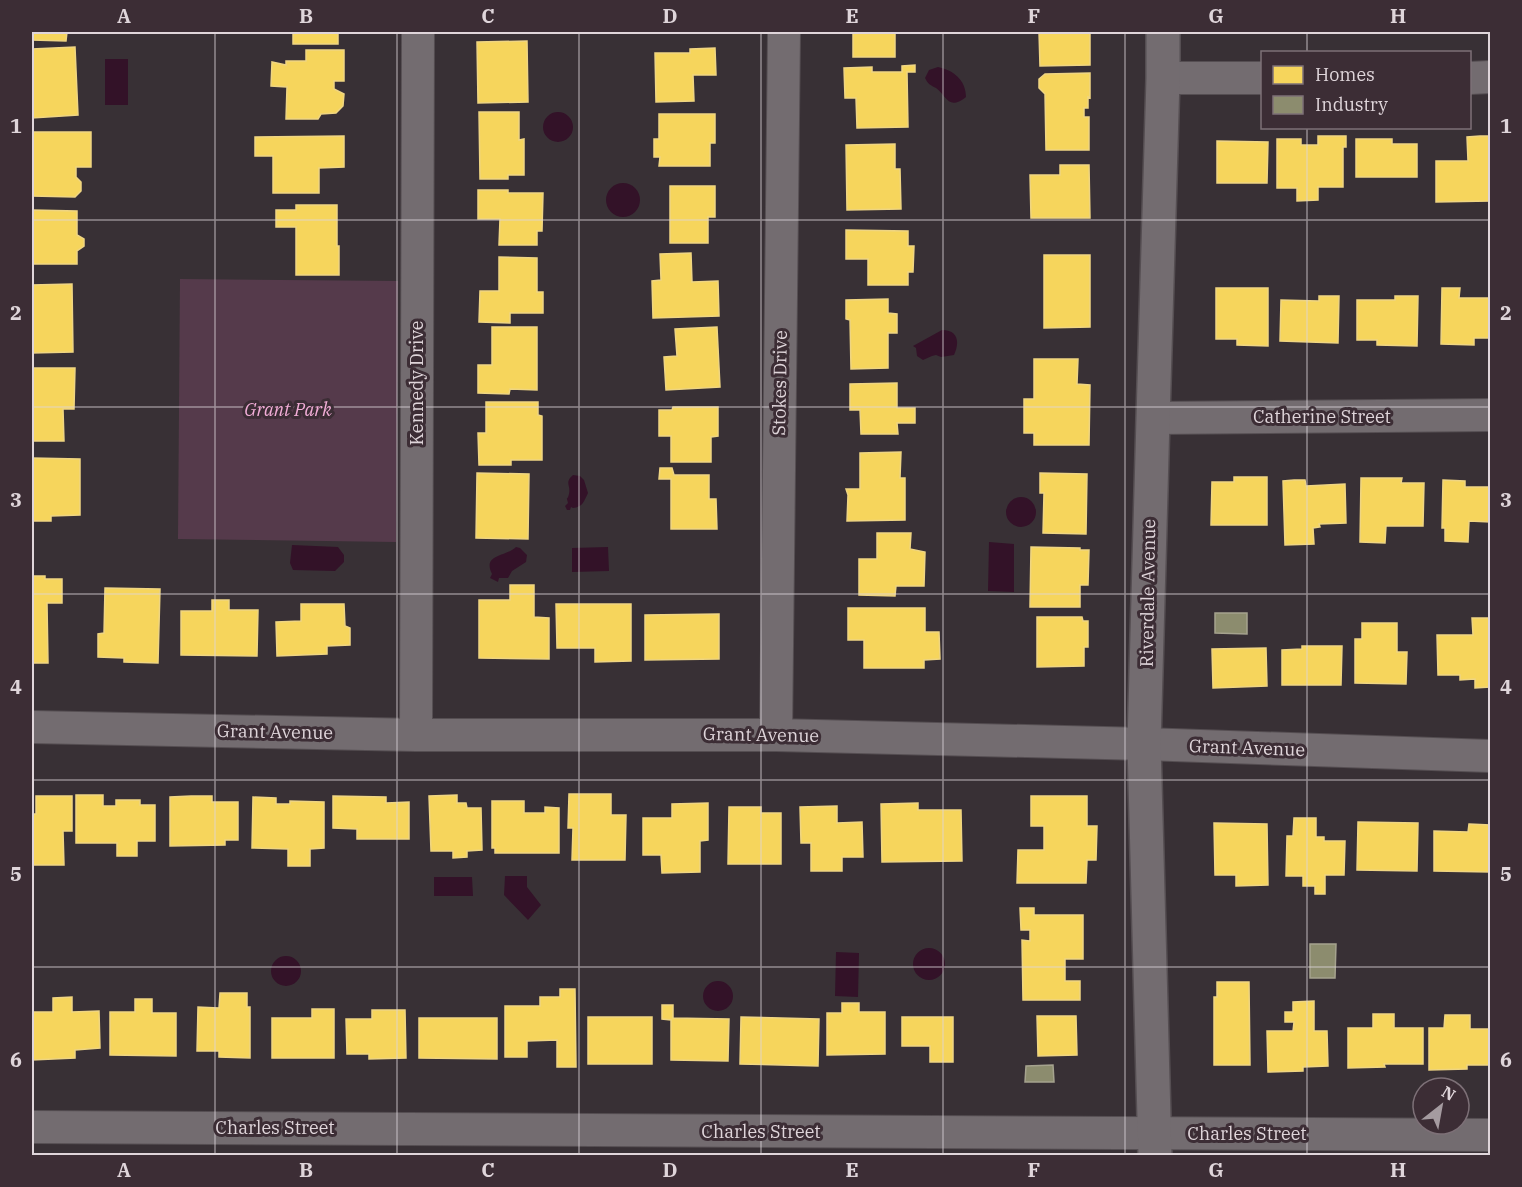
<svg xmlns="http://www.w3.org/2000/svg" width="1522" height="1187" font-family="'IBM Plex Serif',serif">
  <style>
    .green { fill: #553a4b }
    .water { fill: #331228 }
    .homes { fill: #f6d55c; stroke: #efd582; stroke-width: 1.5 }
    .industry { fill: #8c8c6e; stroke: #a5a28e; stroke-width: 1.5 }
    .lines { fill: none; stroke-linecap: round; stroke-linejoin: round }
    .minor-casing { stroke: #554e52; stroke-width: 34 }
    .tertiary-casing { stroke: #554e52; stroke-width: 36 }
    .minor { stroke: #736c70; stroke-width: 32 }
    .tertiary { stroke: #736c70; stroke-width: 33 }
    .grid { fill: none; stroke: #dfd5da; stroke-width: 1.5; stroke-opacity: 0.55 }
    .labels { text-anchor: middle; stroke-width: 6; stroke-linejoin: round; paint-order: stroke }
    .street-label { font-size: 18px; fill: #dfd5da; stroke: #3c2d35 }
    .park-label { font-size: 18px; font-style: italic; fill: #f2add7; stroke: #3c2d35 }
    .neatline { fill: none; stroke: #dfd5da; stroke-width: 2 }
    .grid-label { font-size: 20px; text-anchor: middle; font-weight: bold; fill: #dfd5da }
  </style>
  <rect width="100%" height="100%" fill="#383035"/>
  <!-- green -->
  <path class="green" d="M 180,279 L 398,281 L 396,542 L 178,539 Z"/>
  <!-- water -->
  <path class="water" d="M 105,59 L 128,59 L 128,105 L 105,105 Z
    M 938,67 C 953,70 966,80 966,97 C 948,111 947,96 936,88 C 930,85 928,84 925,78 L 929,70 Z
    M543 127a15 15 0 1 1 30 0a15 15 0 1 1-30 0Z
    M606 200a17 17 0 1 1 34 0a17 17 0 1 1-34 0Z
    M 942,330 C 958,330 960,342 954,355 L 941,357 L 936,355 L 932,356 L 923,360 L 917,356 L 916,348 L 913,346 Z
    M 573,475 L 580,476 L 584,480 L 588,493 C 584,501 583,507 573,508 L 571,507 L 570,510 L 567,510 L 565,506 L 568,503 C 566,495 567,502 569,494 C 571,485 564,483 573,475 Z
    M1006 512a15 15 0 1 1 30 0a15 15 0 1 1-30 0Z
    M 989,542 L 1014,544 L 1014,592 L 988,591 Z
    M 292,545 L 338,547 L 344,555 L 344,562 L 335,571 L 293,570 L 290,563 Z
    M 516,547 L 520,548 L 527,555 L 526,562 L 512,571 L 508,578 L 499,578 L 498,582 L 490,578 L 492,574 C 482,554 506,557 516,547 Z
    M 608,547 L 609,571 L 572,572 L 572,548 Z
    M 505,876 L 527,876 L 527,887 L 541,905 L 528,920 L 504,895 Z
    M 434,877 L 472,877 L 473,896 L 434,896 Z
    M913 964a16 16 0 1 1 32 0a16 16 0 1 1-32 0Z
    M 836,952 L 859,953 L 858,997 L 835,996 Z
    M271 971a15 15 0 1 1 30 0a15 15 0 1 1-30 0Z
    M703 996a15 15 0 1 1 30 0a15 15 0 1 1-30 0Z"/>
  <!-- homes -->
  <path class="homes" d="M 32,32 L 67,32 L 66,41 L 32,40 Z
    M 293,32 L 338,32 L 338,44 L 293,44 Z
    M 853,32 L 895,32 L 895,57 L 853,57 Z
    M 1039,32 L 1090,32 L 1090,65 L 1040,66 Z
    M 527,41 L 528,102 L 478,103 L 477,42 Z
    M 75,47 L 78,115 L 32,118 L 32,49 Z
    M 715,48 L 716,75 L 693,75 L 694,101 L 656,102 L 655,53 L 690,53 L 690,49 Z
    M 306,50 L 344,50 L 344,81 L 334,81 L 334,89 L 344,94 L 343,106 L 336,113 L 321,114 L 318,119 L 286,119 L 287,87 L 271,86 L 272,62 L 286,65 L 286,61 L 306,61 Z
    M 915,65 L 915,72 L 907,72 L 908,127 L 857,128 L 856,98 L 845,98 L 844,68 L 872,67 L 872,72 L 902,72 L 902,66 Z
    M 1090,73 L 1090,98 L 1088,97 L 1088,108 L 1084,108 L 1084,117 L 1089,117 L 1089,150 L 1046,150 L 1045,94 L 1039,88 L 1039,79 L 1045,74 Z
    M 479,112 L 519,112 L 519,140 L 524,139 L 524,175 L 508,175 L 508,179 L 480,179 Z
    M 659,114 L 715,114 L 715,143 L 710,143 L 710,166 L 659,166 L 660,157 L 654,157 L 654,139 L 659,139 Z
    M 32,132 L 91,132 L 91,167 L 76,167 L 76,177 L 81,182 L 81,191 L 75,197 L 32,196 Z
    M 344,136 L 344,167 L 319,168 L 319,193 L 273,193 L 273,156 L 255,156 L 255,137 Z
    M 1318,136 L 1346,136 L 1346,147 L 1343,147 L 1343,187 L 1318,187 L 1318,200 L 1297,201 L 1297,188 L 1277,188 L 1277,139 L 1301,139 L 1301,145 L 1318,145 Z
    M 1480,136 L 1490,136 L 1490,201 L 1436,202 L 1436,161 L 1468,161 L 1467,137 Z
    M 1356,139 L 1392,139 L 1392,144 L 1417,144 L 1417,177 L 1356,177 Z
    M 1217,141 L 1268,142 L 1267,183 L 1217,183 Z
    M 895,144 L 895,169 L 900,169 L 901,209 L 847,210 L 846,145 Z
    M 1060,165 L 1089,165 L 1090,218 L 1031,218 L 1030,175 L 1060,175 Z
    M 670,186 L 715,186 L 715,217 L 708,217 L 708,243 L 670,243 Z
    M 478,190 L 508,190 L 508,193 L 543,193 L 542,231 L 537,231 L 537,245 L 499,245 L 500,219 L 478,219 Z
    M 296,205 L 337,205 L 337,246 L 339,246 L 339,275 L 296,275 L 296,227 L 276,227 L 276,210 L 296,210 Z
    M 32,210 L 77,211 L 77,235 L 84,239 L 84,246 L 77,251 L 77,264 L 32,264 Z
    M 846,230 L 908,231 L 908,246 L 914,246 L 913,272 L 908,272 L 908,285 L 868,285 L 868,259 L 846,259 Z
    M 691,253 L 692,282 L 718,281 L 719,316 L 653,318 L 652,281 L 661,280 L 660,254 Z
    M 1044,255 L 1090,255 L 1090,327 L 1044,328 Z
    M 499,257 L 537,258 L 537,292 L 543,292 L 543,313 L 510,313 L 510,323 L 479,322 L 480,291 L 499,291 Z
    M 72,284 L 73,352 L 32,353 L 32,285 Z
    M 1216,288 L 1268,288 L 1268,346 L 1237,345 L 1237,339 L 1216,339 Z
    M 1442,288 L 1460,288 L 1459,298 L 1490,298 L 1490,338 L 1474,338 L 1474,345 L 1441,344 Z
    M 1319,296 L 1339,296 L 1338,343 L 1280,341 L 1281,300 L 1319,301 Z
    M 1395,296 L 1418,296 L 1417,346 L 1377,345 L 1377,340 L 1357,340 L 1357,300 L 1395,300 Z
    M 888,299 L 888,313 L 897,314 L 897,333 L 888,333 L 888,368 L 851,369 L 850,320 L 846,319 L 846,300 Z
    M 492,327 L 537,327 L 537,390 L 510,389 L 509,394 L 478,393 L 478,365 L 492,365 Z
    M 717,327 L 720,387 L 666,390 L 664,357 L 677,356 L 675,329 Z
    M 1034,359 L 1078,359 L 1077,384 L 1090,385 L 1089,445 L 1034,445 L 1034,433 L 1024,433 L 1024,399 L 1034,399 Z
    M 32,368 L 75,368 L 74,409 L 63,409 L 64,441 L 32,441 Z
    M 897,383 L 897,408 L 915,408 L 915,423 L 897,423 L 898,434 L 861,434 L 860,410 L 850,410 L 850,384 Z
    M 486,402 L 538,402 L 538,415 L 542,416 L 542,460 L 511,460 L 511,465 L 479,465 L 478,433 L 486,433 Z
    M 673,407 L 718,407 L 718,436 L 711,437 L 711,462 L 671,462 L 671,436 L 659,436 L 659,410 L 672,410 Z
    M 901,452 L 900,478 L 905,478 L 905,520 L 847,521 L 848,495 L 846,489 L 860,489 L 860,453 Z
    M 32,458 L 80,459 L 80,515 L 51,516 L 51,521 L 32,521 Z
    M 660,468 L 672,468 L 674,475 L 709,475 L 709,499 L 716,499 L 717,529 L 671,529 L 671,479 L 659,479 Z
    M 477,473 L 529,474 L 528,539 L 476,538 Z
    M 1040,473 L 1087,474 L 1086,534 L 1043,533 L 1044,493 L 1040,493 Z
    M 1234,477 L 1267,477 L 1267,525 L 1211,525 L 1212,482 L 1234,482 Z
    M 1361,478 L 1402,478 L 1401,483 L 1424,483 L 1423,526 L 1386,526 L 1385,543 L 1360,542 Z
    M 1294,480 L 1305,480 L 1306,486 L 1345,484 L 1346,523 L 1319,524 L 1320,527 L 1313,528 L 1314,544 L 1285,545 L 1283,481 Z
    M 1443,480 L 1465,481 L 1465,487 L 1490,487 L 1490,522 L 1469,521 L 1468,542 L 1445,541 L 1445,528 L 1442,528 Z
    M 877,533 L 911,533 L 910,549 L 925,552 L 924,586 L 896,586 L 895,596 L 859,595 L 859,559 L 877,559 Z
    M 1031,547 L 1080,548 L 1080,550 L 1089,550 L 1088,585 L 1080,585 L 1080,607 L 1030,607 Z
    M 32,576 L 45,576 L 45,579 L 62,579 L 62,603 L 47,603 L 48,663 L 32,663 Z
    M 510,585 L 534,585 L 534,617 L 549,618 L 549,659 L 479,658 L 479,600 L 510,600 Z
    M 105,588 L 160,589 L 158,663 L 124,662 L 124,658 L 98,657 L 98,634 L 104,633 Z
    M 212,600 L 229,600 L 229,610 L 258,610 L 257,656 L 181,655 L 181,611 L 212,611 Z
    M 301,604 L 344,604 L 345,626 L 350,628 L 350,645 L 327,646 L 327,654 L 277,656 L 276,622 L 301,621 Z
    M 556,604 L 631,604 L 631,661 L 595,662 L 595,648 L 557,648 Z
    M 848,608 L 925,608 L 925,632 L 939,632 L 940,659 L 924,660 L 924,668 L 864,668 L 864,640 L 848,640 Z
    M 719,614 L 719,659 L 645,660 L 645,615 Z
    M 1037,617 L 1082,617 L 1083,621 L 1088,621 L 1088,647 L 1084,647 L 1084,666 L 1037,667 Z
    M 1472,618 L 1490,618 L 1490,687 L 1475,688 L 1475,679 L 1460,680 L 1460,675 L 1438,675 L 1437,635 L 1473,635 Z
    M 1362,623 L 1397,623 L 1397,652 L 1407,652 L 1406,684 L 1355,683 L 1355,639 L 1362,639 Z
    M 1302,646 L 1342,646 L 1341,685 L 1282,685 L 1282,650 L 1302,649 Z
    M 1266,648 L 1267,686 L 1213,688 L 1212,649 Z
    M 569,794 L 611,794 L 611,815 L 626,815 L 625,860 L 572,860 L 573,828 L 568,828 Z
    M 76,795 L 103,795 L 103,806 L 116,806 L 116,800 L 140,800 L 140,805 L 155,805 L 155,841 L 137,841 L 137,856 L 117,856 L 117,843 L 76,843 Z
    M 457,795 L 457,803 L 466,803 L 467,808 L 481,808 L 482,850 L 467,851 L 467,857 L 453,858 L 453,851 L 431,851 L 429,796 Z
    M 36,796 L 72,796 L 72,831 L 63,831 L 64,865 L 32,865 L 32,814 L 36,814 Z
    M 191,796 L 212,796 L 212,802 L 238,802 L 238,840 L 225,840 L 225,845 L 170,846 L 170,797 Z
    M 333,796 L 386,797 L 386,803 L 409,802 L 409,839 L 357,839 L 357,829 L 333,828 Z
    M 1031,796 L 1087,796 L 1087,826 L 1097,826 L 1096,860 L 1087,860 L 1086,883 L 1017,883 L 1018,850 L 1044,850 L 1044,826 L 1031,826 Z
    M 253,797 L 276,798 L 276,804 L 290,804 L 290,801 L 324,802 L 324,848 L 310,849 L 310,866 L 288,866 L 288,849 L 252,848 Z
    M 492,801 L 524,801 L 524,813 L 545,813 L 545,807 L 559,808 L 559,853 L 495,853 L 495,848 L 492,848 Z
    M 708,803 L 708,840 L 700,841 L 700,872 L 662,873 L 661,855 L 643,855 L 643,818 L 672,818 L 672,804 Z
    M 918,803 L 918,810 L 961,810 L 962,861 L 882,862 L 881,804 Z
    M 837,806 L 837,823 L 862,822 L 863,857 L 842,857 L 842,871 L 811,871 L 811,843 L 801,843 L 800,807 Z
    M 729,807 L 761,807 L 761,813 L 781,813 L 781,864 L 728,864 Z
    M 1294,818 L 1316,818 L 1316,837 L 1324,837 L 1324,841 L 1345,841 L 1344,875 L 1325,875 L 1325,894 L 1315,894 L 1315,886 L 1303,886 L 1303,876 L 1286,876 L 1287,836 L 1293,836 Z
    M 1358,822 L 1418,823 L 1417,871 L 1357,870 Z
    M 1214,823 L 1267,824 L 1268,885 L 1236,886 L 1236,875 L 1215,875 Z
    M 1469,824 L 1490,825 L 1490,872 L 1434,871 L 1434,831 L 1468,832 Z
    M 1020,908 L 1034,908 L 1034,915 L 1083,915 L 1083,959 L 1065,959 L 1065,981 L 1080,981 L 1080,1000 L 1023,1000 L 1022,940 L 1030,941 L 1030,930 L 1021,930 Z
    M 1217,982 L 1249,982 L 1250,1065 L 1214,1065 L 1214,997 L 1217,997 Z
    M 560,989 L 575,989 L 576,1067 L 557,1067 L 557,1040 L 527,1041 L 527,1057 L 505,1057 L 505,1006 L 540,1006 L 540,997 L 560,997 Z
    M 220,993 L 247,993 L 247,1007 L 250,1007 L 250,1058 L 219,1057 L 219,1051 L 197,1051 L 198,1007 L 219,1008 Z
    M 72,997 L 72,1012 L 99,1011 L 100,1048 L 75,1050 L 75,1058 L 32,1060 L 32,1012 L 53,1012 L 53,998 Z
    M 135,999 L 152,999 L 152,1013 L 176,1013 L 176,1056 L 110,1055 L 110,1012 L 135,1012 Z
    M 1314,1001 L 1314,1031 L 1327,1031 L 1328,1066 L 1303,1067 L 1303,1071 L 1268,1072 L 1267,1031 L 1293,1031 L 1294,1022 L 1285,1022 L 1285,1012 L 1293,1012 L 1293,1002 Z
    M 842,1003 L 859,1003 L 859,1012 L 885,1012 L 885,1054 L 827,1055 L 827,1013 L 842,1013 Z
    M 662,1005 L 673,1005 L 673,1018 L 729,1019 L 728,1061 L 671,1060 L 671,1020 L 662,1019 Z
    M 312,1009 L 334,1009 L 334,1058 L 272,1058 L 272,1018 L 312,1018 Z
    M 372,1010 L 405,1010 L 406,1058 L 369,1059 L 369,1054 L 347,1054 L 346,1019 L 372,1019 Z
    M 1373,1014 L 1394,1014 L 1394,1028 L 1423,1028 L 1423,1064 L 1384,1064 L 1385,1067 L 1348,1068 L 1348,1028 L 1373,1028 Z
    M 1445,1015 L 1470,1015 L 1470,1029 L 1490,1029 L 1490,1065 L 1467,1065 L 1467,1069 L 1429,1070 L 1429,1028 L 1444,1028 Z
    M 1037,1016 L 1076,1016 L 1077,1055 L 1038,1056 Z
    M 588,1017 L 652,1017 L 652,1064 L 588,1064 Z
    M 741,1017 L 819,1019 L 818,1066 L 740,1064 Z
    M 902,1017 L 953,1017 L 953,1062 L 930,1062 L 930,1046 L 902,1046 Z
    M 419,1018 L 497,1018 L 497,1059 L 419,1058 Z"/>
  <!-- industry -->
  <path class="industry" d="M 1215,613 L 1247,613 L 1247,634 L 1215,633 Z
    M 1310,944 L 1336,944 L 1335,978 L 1310,978 Z
    M 1053,1065 L 1054,1082 L 1025,1082 L 1026,1066 Z"/>
  <g class="lines">
    <defs>
      <path id="minor" d="M 1163,78 L 1262,78
        M 1470,78 L 1490,77
        M 1153,418 L 1490,415
        M 32,727 L 416,735 L 776,735 L 1144,744 L 1490,756
        M 416,735 L 418,32
        M 776,735 L 784,32
        M 32,1127 L 1490,1135"/>
      <path id="tertiary" d="M 1155,1156 L 1144,744 L 1153,418 L 1163,78 L 1163,32"/>
    </defs>
    <!-- minor casing -->
    <use href="#minor" class="minor-casing"/>
    <!-- tertiary casing -->
    <use href="#tertiary" class="tertiary-casing"/>
    <!-- minor -->
    <use href="#minor" class="minor"/>
    <!-- tertiary -->
    <use href="#tertiary" class="tertiary"/>
  </g>
  <!-- grid -->
  <path class="grid" d="M 215,32 L 215,1156M 397,32 L 397,1156M 579,32 L 579,1156M 761,32 L 761,1156M 943,32 L 943,1156M 1125,32 L 1125,1156M 1307,32 L 1307,52M 1307,128 L 1307,1156M 32,220 L 1490,220M 32,407 L 1490,407M 32,594 L 1490,594M 32,780 L 1490,780M 32,967 L 1490,967"/>
  <g class="labels">
    <!-- street labels -->
    <g class="street-label">
      <text transform="translate(417 383) rotate(-90)" y="6">Kennedy Drive</text>
      <text transform="translate(780 383) rotate(-89)" y="6">Stokes Drive</text>
      <text x="1322" y="423">Catherine Street</text>
      <text transform="translate(1148 593) rotate(-89)" y="6">Riverdale Avenue</text>
      <text transform="translate(275 732) rotate(1)" y="6">Grant Avenue</text>
      <text transform="translate(761 735) rotate(1)" y="6">Grant Avenue</text>
      <text transform="translate(1247 748) rotate(2)" y="6">Grant Avenue</text>
      <text x="275" y="1134">Charles Street</text>
      <text x="761" y="1138">Charles Street</text>
      <text x="1247" y="1140">Charles Street</text>
    </g>
    <!-- park labels -->
    <g class="park-label">
      <text x="288" y="416">Grant Park</text>
    </g>
  </g>
  <!-- border -->
  <rect width="1522" height="1187" fill="none" stroke="#3c2d35" stroke-width="66"/>
  <!-- legend -->
  <rect x="1261" y="51" width="210" height="78" fill="#3c2d35" stroke="#7d7077" stroke-width="1.5"/>
  <rect x="1273" y="66" width="30" height="18" fill="#f6d55c" stroke="#7d7077" stroke-width="1.5"/>
  <text x="1315" y="81" font-size="18" fill="#dfd5da">Homes</text>
  <rect x="1273" y="96" width="30" height="18" fill="#8c8c6e" stroke="#7d7077" stroke-width="1.5"/>
  <text x="1315" y="111" font-size="18" fill="#dfd5da">Industry</text>
  <!-- north arrow -->
  <g transform="translate(1441 1106) rotate(31)"><circle r="28" fill="#3c2d35" stroke="#7d7077" stroke-width="1.5"/>
  <path d="M0-4.5L10 22L0 15L-10 22Z" fill="#a59ba0"/>
  <text y="-9" font-size="16" font-weight="bold" text-anchor="middle" fill="#dfd5da">N</text>
  </g>
  <rect x="33" y="33" width="1456" height="1121" class="neatline"/>
  <g class="grid-label">
    <text x="124" y="23">A</text>
    <text x="306" y="23">B</text>
    <text x="488" y="23">C</text>
    <text x="670" y="23">D</text>
    <text x="852" y="23">E</text>
    <text x="1034" y="23">F</text>
    <text x="1216" y="23">G</text>
    <text x="1398" y="23">H</text>
    <text x="16" y="133">1</text>
    <text x="1506" y="133">1</text>
    <text x="16" y="320">2</text>
    <text x="1506" y="320">2</text>
    <text x="16" y="507">3</text>
    <text x="1506" y="507">3</text>
    <text x="16" y="694">4</text>
    <text x="1506" y="694">4</text>
    <text x="16" y="881">5</text>
    <text x="1506" y="881">5</text>
    <text x="16" y="1067">6</text>
    <text x="1506" y="1067">6</text>
    <text x="124" y="1177">A</text>
    <text x="306" y="1177">B</text>
    <text x="488" y="1177">C</text>
    <text x="670" y="1177">D</text>
    <text x="852" y="1177">E</text>
    <text x="1034" y="1177">F</text>
    <text x="1216" y="1177">G</text>
    <text x="1398" y="1177">H</text>
  </g>
</svg>
